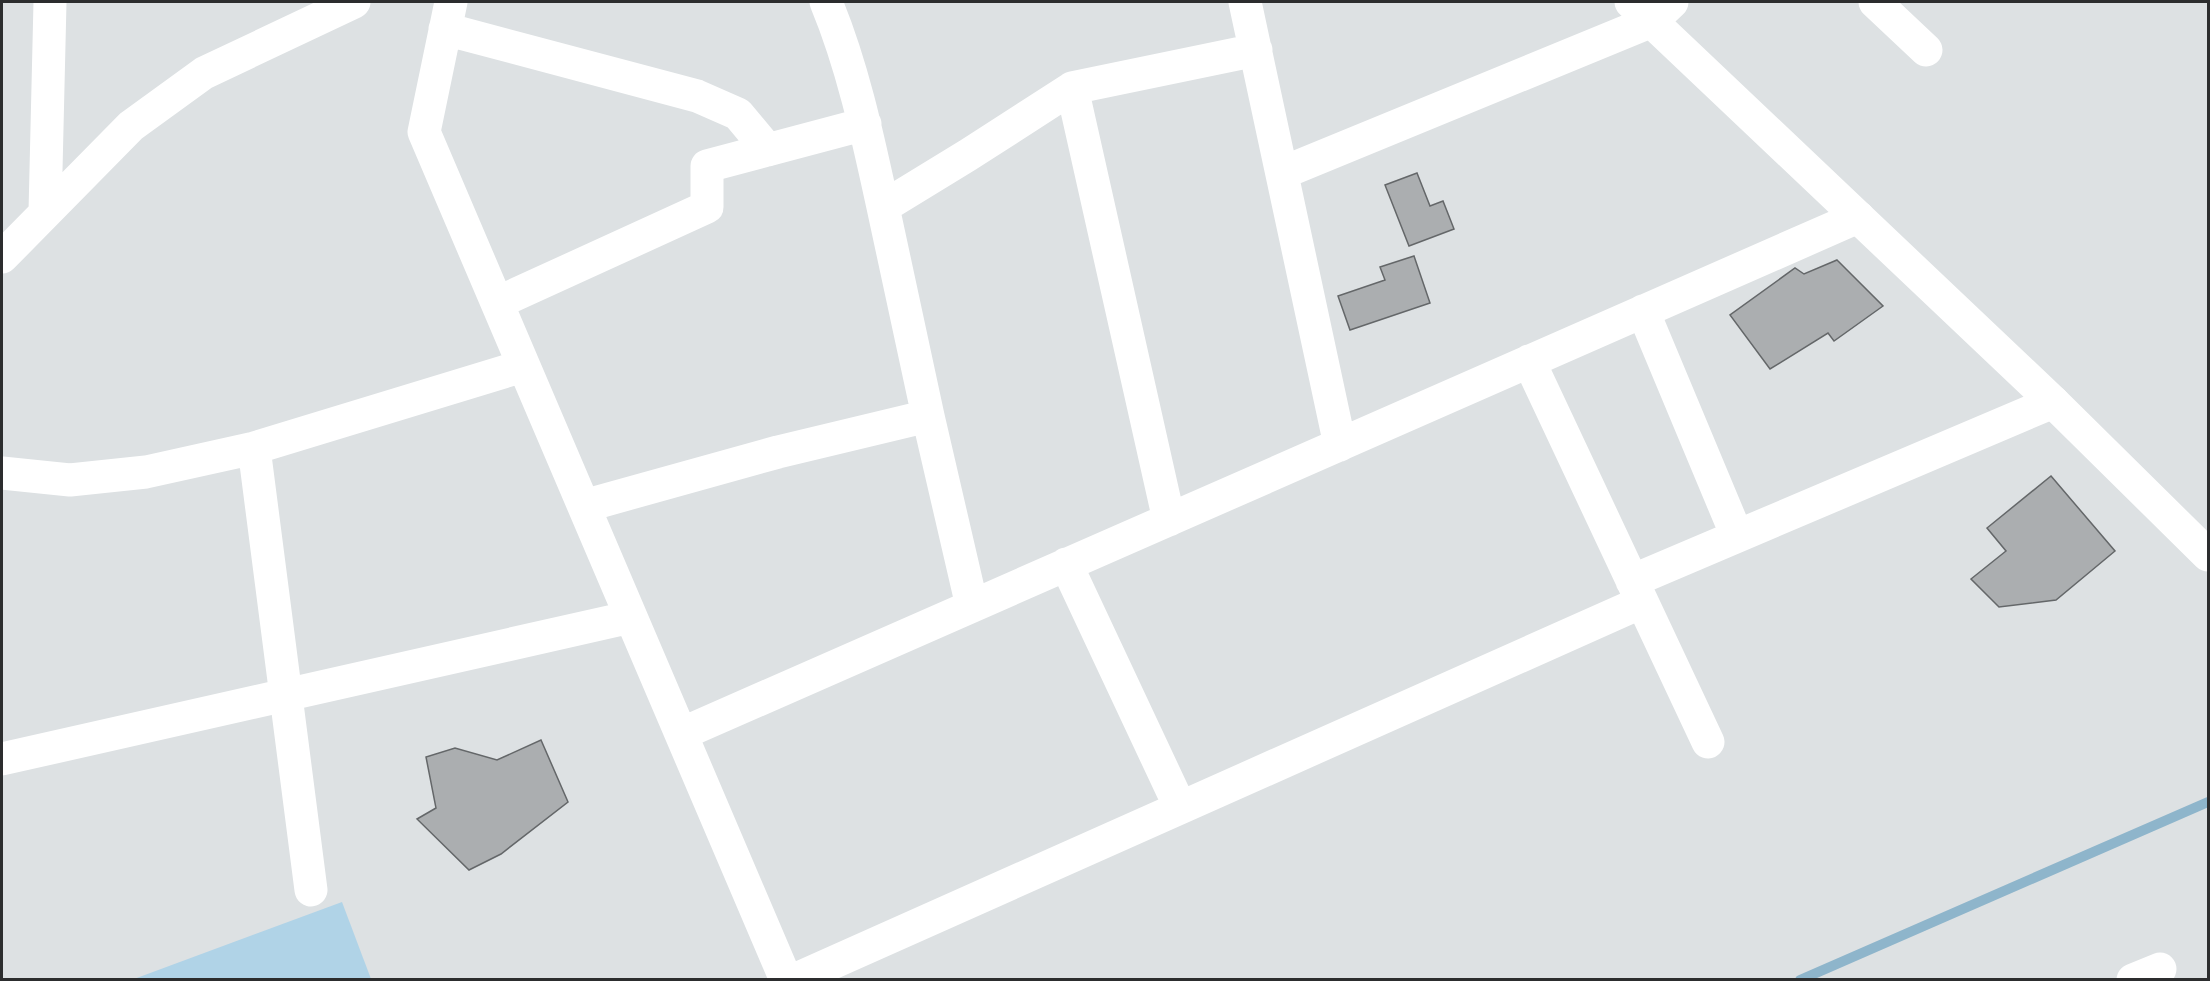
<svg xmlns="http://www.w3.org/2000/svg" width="2210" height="981" font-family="'Open Sans',sans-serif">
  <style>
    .green { fill: #b0d3e7 }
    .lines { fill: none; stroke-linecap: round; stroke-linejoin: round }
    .stream { stroke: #8eb5cb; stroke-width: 10 }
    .building { fill: #abaeb0; stroke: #646769; stroke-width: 1.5 }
    .minor { stroke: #fff; stroke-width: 33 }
    .secondary { stroke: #fff; stroke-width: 33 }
  </style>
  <rect width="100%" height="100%" fill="#dde1e3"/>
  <!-- green -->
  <path class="green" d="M 342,902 L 371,979 L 134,979 Z"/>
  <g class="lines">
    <!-- stream -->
    <path class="stream" d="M 1800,980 L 2208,802"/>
  </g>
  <!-- building -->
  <path class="building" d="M 1417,173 L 1430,206 L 1443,201 L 1454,229 L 1409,246 L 1385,185 Z
    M 1414,256 L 1430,303 L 1350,330 L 1338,296 L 1385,280 L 1380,267 Z
    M 1837,260 L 1883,306 L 1834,341 L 1828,333 L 1770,369 L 1730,315 L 1795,268 L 1804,274 Z
    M 2051,476 L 2115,551 L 2056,600 L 1999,607 L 1971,579 L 2006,551 L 1987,528 Z
    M 541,740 L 568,802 L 501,854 L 469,870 L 417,819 L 436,808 L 426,757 L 455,748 L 497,760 Z"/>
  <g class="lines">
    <!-- minor -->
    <path class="minor" d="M 451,2 L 424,132 L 786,980
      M 826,2 C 853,67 868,138 883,207 L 968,155 L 1072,88 L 1169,520
      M 1245,2 L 1340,445
      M 1875,2 L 1926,50
      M 445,29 L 697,96 L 738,114 L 768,150
      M 1072,88 L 1256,50
      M 1282,173 L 1652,21 L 1672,2
      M 883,207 L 928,416 L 972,606
      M 45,212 L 50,2
      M 2,257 L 131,126 L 204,73 L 354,2
      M 497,303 L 707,207 L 707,166 L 865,124
      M 1643,311 L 1737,536
      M 1529,361 L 1708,742
      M 254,448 L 311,890
      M 2,473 L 70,480 L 146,472 L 254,448 L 523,366
      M 584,506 L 778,452 L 928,416
      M 1066,564 L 1180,807
      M 1632,581 L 2053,402
      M 681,734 L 1858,217
      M 2,759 L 631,617
      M 794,980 L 1642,602
      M 2133,980 L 2160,969"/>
    <!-- secondary -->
    <path class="secondary" d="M 1631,2 L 2053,402 L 2208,555"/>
  </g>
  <!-- border -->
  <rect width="2210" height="981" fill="none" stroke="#2c2d2e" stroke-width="6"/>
</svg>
